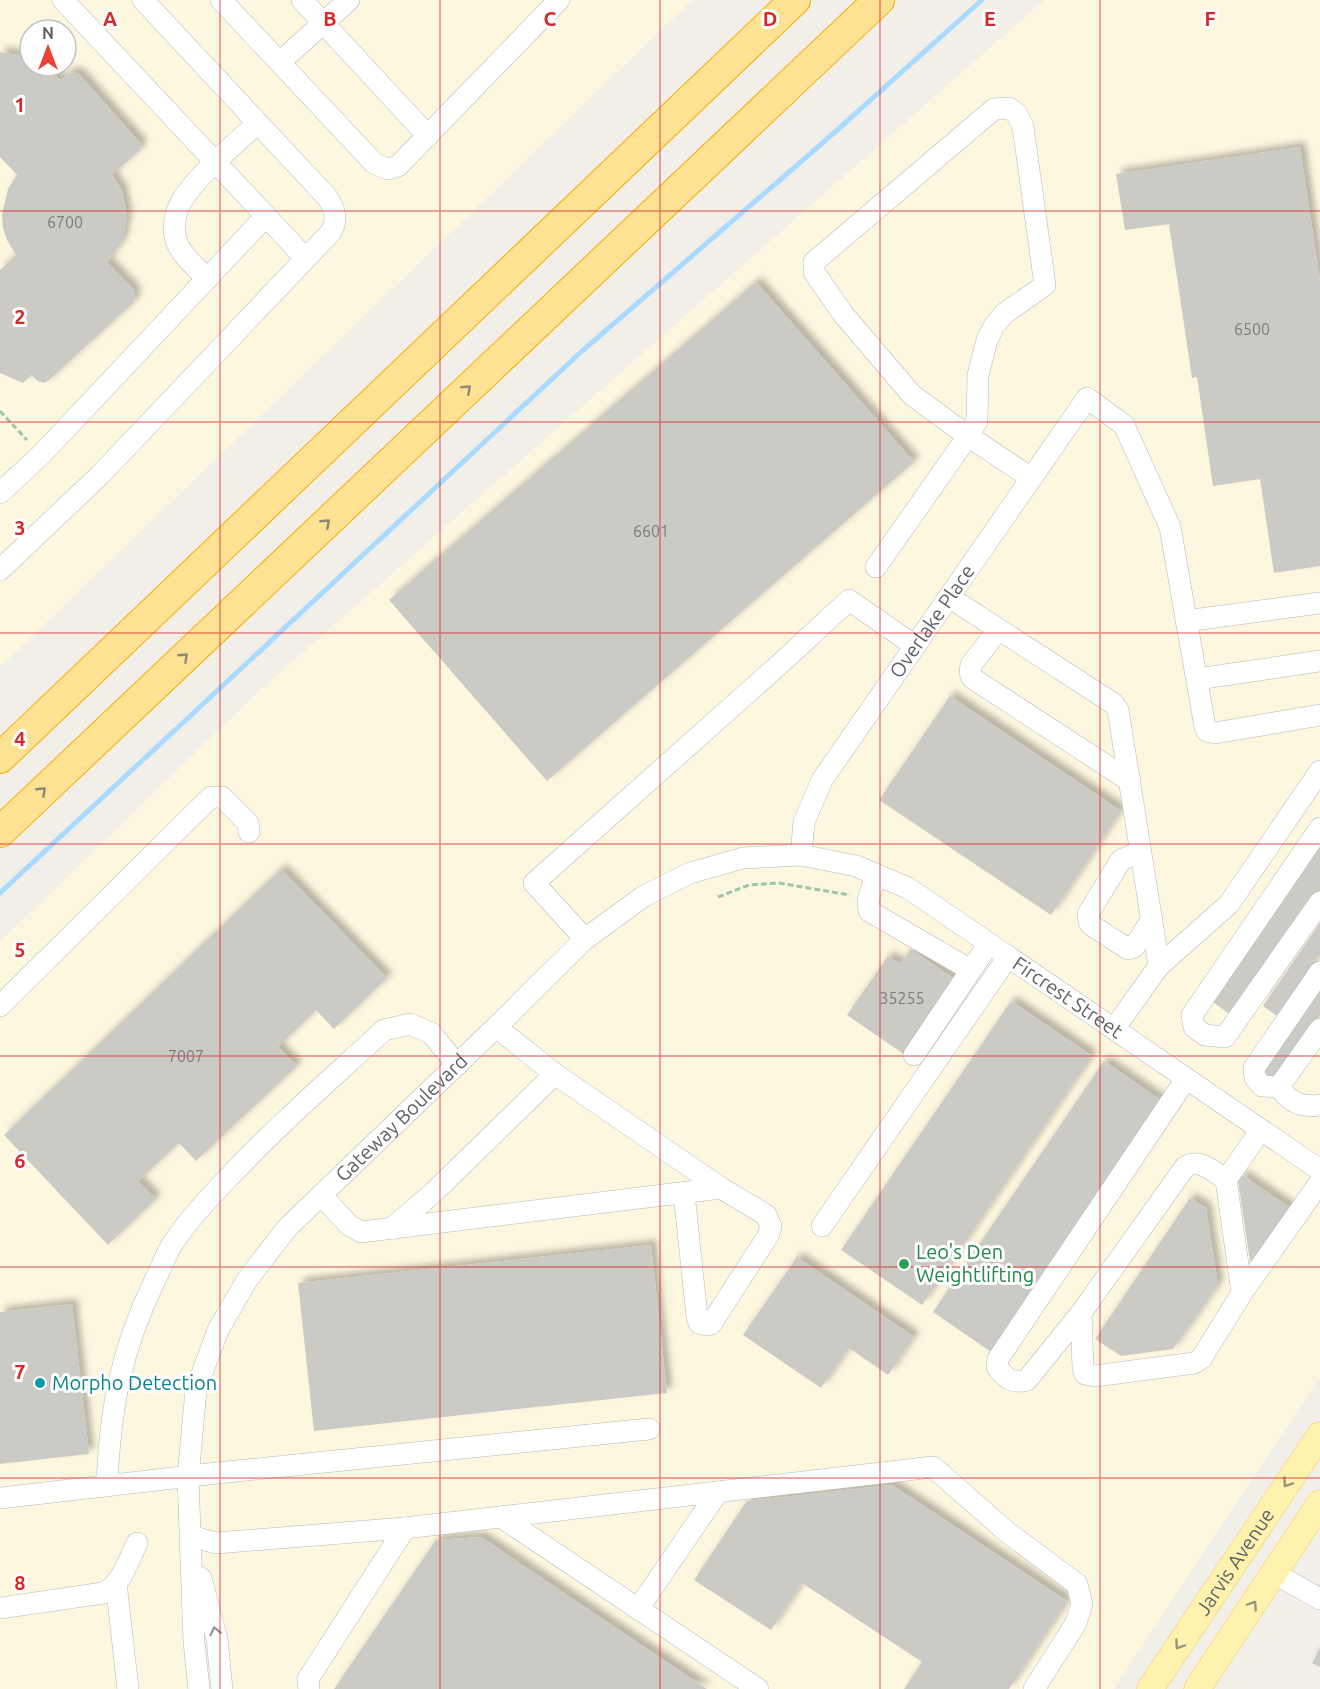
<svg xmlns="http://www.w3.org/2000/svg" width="1320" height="1689" font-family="Ubuntu,sans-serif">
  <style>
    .commercial { fill: #fef7e0; fill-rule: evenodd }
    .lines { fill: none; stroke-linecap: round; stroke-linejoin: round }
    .stream { stroke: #aadaff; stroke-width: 5 }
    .building { fill: #cccac5; filter: url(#shadow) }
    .minor-casing { stroke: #b5b8bc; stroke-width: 22 }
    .major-casing { stroke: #f2c960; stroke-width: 27 }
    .highway-casing { stroke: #f9ab00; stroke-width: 32 }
    .path { stroke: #9cc7a9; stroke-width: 3; stroke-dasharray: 6 3; stroke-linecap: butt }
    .minor { stroke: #fff; stroke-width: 21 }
    .major { stroke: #fff2af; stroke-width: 26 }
    .highway { stroke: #fde293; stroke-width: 30 }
    .oneway { stroke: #8e8975 }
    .oneway2 { stroke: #979581 }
    .oneway3 { stroke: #979a9d }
    .grid { fill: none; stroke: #d62828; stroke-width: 1.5; stroke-opacity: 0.55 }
    .leisure-dot { fill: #2e9e5b; stroke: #fff; stroke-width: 2 }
    .culture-dot { fill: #0f9aa8; stroke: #fff; stroke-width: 2 }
    .labels { text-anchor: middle; stroke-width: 6; stroke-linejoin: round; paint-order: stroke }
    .number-label { font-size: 16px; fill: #7a7d7f }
    .street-label { font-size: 20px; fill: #5f6368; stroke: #fff }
    .leisure-label { font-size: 20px; fill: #27864d; stroke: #fff; text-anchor: start }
    .culture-label { font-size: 20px; fill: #0d838f; stroke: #fff; text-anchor: start }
    .grid-label { font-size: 20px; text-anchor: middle; font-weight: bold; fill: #d62828; stroke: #fff; stroke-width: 6; stroke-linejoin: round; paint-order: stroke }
  </style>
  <defs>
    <filter id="shadow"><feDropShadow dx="5.5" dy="-5.5" stdDeviation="3" flood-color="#0004"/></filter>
  </defs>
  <rect width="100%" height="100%" fill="#f1efe8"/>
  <!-- commercial -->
  <path class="commercial" d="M 0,0 L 692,0 L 0,667 ZM 30,30 L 66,30 L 66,66 L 30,66 Z
    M 1044,0 L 1320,0 L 1320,1376 L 1114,1689 L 0,1689 L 0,942 L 259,691 Z"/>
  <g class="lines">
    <!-- stream -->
    <path class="stream" d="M 0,893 L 581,352 L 826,140 L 982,0"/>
  </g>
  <!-- building -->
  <path class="building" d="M 0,52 L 18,55 L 30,59 L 30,66 L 44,66 L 60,80 L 72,72 L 79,74 L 141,144 L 140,150 L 112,175 L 122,191 L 127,216 L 122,242 L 107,262 L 135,291 L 134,302 L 48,381 L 44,383 L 38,381 L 31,375 L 23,383 L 0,373 L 0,270 L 16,255 L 7,240 L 3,228 L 2,215 L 8,189 L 17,175 L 0,157 Z
    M 1300,147 L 1320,281 L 1320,566 L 1274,573 L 1260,479 L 1213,486 L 1197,377 L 1192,378 L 1169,224 L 1125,230 L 1116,174 Z
    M 756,282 L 914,462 L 547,781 L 389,600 Z
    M 950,696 L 1121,811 L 1051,915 L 879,800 Z
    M 1320,847 L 1320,894 L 1235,1018 L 1213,1002 Z
    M 281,869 L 387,978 L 334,1029 L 316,1010 L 278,1047 L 297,1066 L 196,1161 L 179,1143 L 138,1181 L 156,1199 L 108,1245 L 4,1135 Z
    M 1320,923 L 1320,954 L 1277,1016 L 1263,1006 Z
    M 911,949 L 957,981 L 905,1055 L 847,1015 L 888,956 L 900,964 Z
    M 1320,981 L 1320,1014 L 1272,1083 L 1257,1072 Z
    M 1011,1001 L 1092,1056 L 922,1305 L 841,1250 Z
    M 1104,1061 L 1162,1101 L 991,1352 L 933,1312 Z
    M 1242,1175 L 1292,1209 L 1255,1264 L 1250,1261 L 1238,1181 Z
    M 1190,1198 L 1206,1208 L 1218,1285 L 1173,1349 L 1121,1356 L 1095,1339 Z
    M 651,1245 L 667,1393 L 314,1431 L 298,1283 Z
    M 797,1257 L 914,1337 L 888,1375 L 849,1348 L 821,1388 L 743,1335 Z
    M 72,1304 L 89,1454 L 0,1464 L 0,1312 Z
    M 892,1485 L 1067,1601 L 1009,1689 L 904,1689 L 922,1662 L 802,1583 L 771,1630 L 694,1580 L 747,1501 Z
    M 481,1537 L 707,1689 L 334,1689 L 436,1540 Z
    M 1320,1648 L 1320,1667 L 1312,1663 Z"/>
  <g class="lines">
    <defs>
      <g id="minor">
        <path d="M 221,0 L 374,163 L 388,169 L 398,166 L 559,0"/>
        <path d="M 302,0 L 428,136"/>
        <path d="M 280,62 L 349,0"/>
        <path d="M 266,216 L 305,258"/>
        <path d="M 206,278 C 196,267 182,256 177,243 C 173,234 174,220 177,211 C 186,184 236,143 258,123"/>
        <path d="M 0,493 L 41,455 L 266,216 L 63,0"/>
        <path d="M 876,567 L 968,436 L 977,421 L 978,375 L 987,340 L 994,326 L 1005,313 L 1045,285 L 1023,127 L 1017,114 L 1009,108 L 994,109 L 814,262 L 814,272 L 843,314 L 912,395 L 968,436 L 1031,478"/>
        <path d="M 0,570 L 100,475 L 331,232 C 338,219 335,209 327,197 L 143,0"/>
        <path d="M 949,597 L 1114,704 L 1118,710 L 1159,966"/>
        <path d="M 1186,621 L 1320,603"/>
        <path d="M 998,630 L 971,665 L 970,672 L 972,678 L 1130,781"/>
        <path d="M 1197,679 L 1320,661"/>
        <path d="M 1320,828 L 1192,1015 L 1194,1027 L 1205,1035 L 1225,1037 L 1320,902"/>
        <path d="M 1140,852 L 1121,860 L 1088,914 L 1089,922 L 1091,925 L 1128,949 L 1134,947 L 1152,919"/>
        <path id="s1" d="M 801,855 L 804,822 L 822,780 L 1087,398 L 1124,425 L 1170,527 L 1205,727 L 1207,731 L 1215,733 L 1320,715"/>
        <path d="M 876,875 L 868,900 L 869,911 L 874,914 L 971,970 L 988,945"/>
        <path d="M 585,939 L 534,883 L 781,663 L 849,600 L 915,646"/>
        <path d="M 1320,972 L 1254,1068 L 1255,1078 L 1262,1086 L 1279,1087 L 1320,1029"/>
        <path d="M 0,1006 L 211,797 L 222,797 L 248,823 L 249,832"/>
        <path d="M 496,1027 L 555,1074"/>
        <path d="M 1114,1029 L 1159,966 L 1229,904 L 1320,771"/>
        <path d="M 914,1055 L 971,970"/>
        <path d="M 1279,1087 C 1289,1102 1302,1108 1320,1105"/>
        <path d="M 1226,1180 C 1214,1172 1199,1157 1185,1167 L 1081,1313 L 1083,1368 L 1085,1374 L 1095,1376 L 1194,1363 L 1201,1359 L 1242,1293 L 1226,1180 L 1261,1130"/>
        <path d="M 321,1195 L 349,1225 L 361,1232 L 721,1188 L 766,1215 L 771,1226 L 768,1236 L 711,1324 L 707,1325 L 699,1323 L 697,1317 L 684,1193"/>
        <path d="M 822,1226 L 1008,957"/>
        <path d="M 391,1229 L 434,1192 L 555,1074 L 721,1188"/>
        <path d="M 1242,1293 L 1320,1182"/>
        <path d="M 1081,1313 L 1027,1380 C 1012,1384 1006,1379 997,1367 L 998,1359 L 1186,1079"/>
        <path d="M 107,1486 C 110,1408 121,1350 155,1280 C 161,1268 166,1254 173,1243 C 189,1219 209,1198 229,1177 C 278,1125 332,1078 384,1030 L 410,1024 L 431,1033 L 457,1065"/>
        <path d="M 0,1498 L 217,1473 L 649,1429"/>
        <path d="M 501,1517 L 758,1689"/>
        <path d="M 191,1536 L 216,1543 L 405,1528"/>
        <path d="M 1274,1573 L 1320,1599"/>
        <path d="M 201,1578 L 217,1639 L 222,1689"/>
        <path d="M 116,1583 L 128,1689"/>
        <path d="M 0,1608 L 103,1593 C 122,1585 128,1561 137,1543"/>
        <path d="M 638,1609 L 718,1492"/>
        <path id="s2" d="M 199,1689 L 194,1642 L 188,1477 L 196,1390 L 218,1330 L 247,1280 L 287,1228 L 496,1027 L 585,939 L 644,896 L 690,873 L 743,858 L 801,855 L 856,866 L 908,888 L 1320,1170"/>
        <path d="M 309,1689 L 308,1679 L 405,1528 L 933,1467 L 1007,1532 L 1077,1584 L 1082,1604 L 1076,1623 L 1034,1689"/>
      </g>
      <g id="major">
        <path id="s3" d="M 1150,1689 L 1320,1435"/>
        <path d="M 1197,1689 L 1320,1503"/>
      </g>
      <path id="highway" d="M 0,758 L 795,0
        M 0,832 L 879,0"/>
    </defs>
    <!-- minor casing -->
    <use href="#minor" class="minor-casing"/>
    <!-- major casing -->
    <use href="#major" class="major-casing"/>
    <!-- highway casing -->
    <use href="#highway" class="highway-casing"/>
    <!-- path -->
    <path class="path" d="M 0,411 L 27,440
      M 718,897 L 749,885 L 779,883 L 850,895"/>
    <!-- minor -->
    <use href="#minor" class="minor"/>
    <!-- major -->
    <use href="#major" class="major"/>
    <!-- highway -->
    <use href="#highway" class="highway"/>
  </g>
  <!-- one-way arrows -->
  <defs><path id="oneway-chevron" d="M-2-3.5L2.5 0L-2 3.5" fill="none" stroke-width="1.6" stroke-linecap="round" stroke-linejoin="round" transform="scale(1.5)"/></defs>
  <g class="oneway">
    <use href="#oneway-chevron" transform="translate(467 389) rotate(-43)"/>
    <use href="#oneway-chevron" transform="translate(326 523) rotate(-43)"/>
    <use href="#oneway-chevron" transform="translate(184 657) rotate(-43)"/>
    <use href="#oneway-chevron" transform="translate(42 791) rotate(-44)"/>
  </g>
  <g class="oneway2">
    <use href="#oneway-chevron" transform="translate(1287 1483) rotate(124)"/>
    <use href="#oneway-chevron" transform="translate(1253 1605) rotate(-56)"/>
    <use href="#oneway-chevron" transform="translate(1179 1645) rotate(124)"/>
  </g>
  <use class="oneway3" href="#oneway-chevron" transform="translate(215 1631) rotate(-103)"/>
  <!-- grid -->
  <path class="grid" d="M 220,0 L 220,1689M 440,0 L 440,1689M 660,0 L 660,1689M 880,0 L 880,1689M 1100,0 L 1100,1689M 0,211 L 1320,211M 0,422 L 1320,422M 0,633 L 1320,633M 0,844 L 1320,844M 0,1056 L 1320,1056M 0,1267 L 1320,1267M 0,1478 L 1320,1478"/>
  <!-- markers -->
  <circle class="leisure-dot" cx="904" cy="1264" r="6"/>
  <circle class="culture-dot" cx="40" cy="1383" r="6"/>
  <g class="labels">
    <!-- number labels -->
    <g class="number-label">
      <text x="65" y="228">6700</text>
      <text x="1252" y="335">6500</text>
      <text x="651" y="537">6601</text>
      <text x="902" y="1004">35255</text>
      <text x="186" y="1062">7007</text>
    </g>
    <!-- street labels -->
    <g class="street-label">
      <text dy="7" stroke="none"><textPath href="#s1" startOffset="272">Overlake Place</textPath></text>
      <text dy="7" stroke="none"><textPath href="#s2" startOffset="1446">Fircrest Street</textPath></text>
      <text dy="7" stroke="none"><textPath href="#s2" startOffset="646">Gateway Boulevard</textPath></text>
      <text dy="7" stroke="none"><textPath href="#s3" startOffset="153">Jarvis Avenue</textPath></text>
    </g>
    <!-- leisure labels -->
    <g class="leisure-label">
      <text x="916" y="1259">Leo's Den<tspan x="916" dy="23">Weightlifting</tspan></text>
    </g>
    <!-- culture labels -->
    <g class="culture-label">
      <text x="52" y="1390">Morpho Detection</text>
    </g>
  </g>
  <g class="grid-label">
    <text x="110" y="26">A</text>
    <text x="330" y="26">B</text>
    <text x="550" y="26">C</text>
    <text x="770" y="26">D</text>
    <text x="990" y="26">E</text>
    <text x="1210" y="26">F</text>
    <text x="20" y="112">1</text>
    <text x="20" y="324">2</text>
    <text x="20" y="535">3</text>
    <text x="20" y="746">4</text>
    <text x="20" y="957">5</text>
    <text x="20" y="1168">6</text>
    <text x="20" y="1379">7</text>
    <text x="20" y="1590">8</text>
  </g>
  <!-- north arrow -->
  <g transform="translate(48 48)"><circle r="28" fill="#ffffff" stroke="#bfc1c3" stroke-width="1.5"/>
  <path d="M0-4.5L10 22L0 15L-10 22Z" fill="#ea4335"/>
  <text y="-9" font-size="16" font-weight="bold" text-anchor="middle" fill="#5f6368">N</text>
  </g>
</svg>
